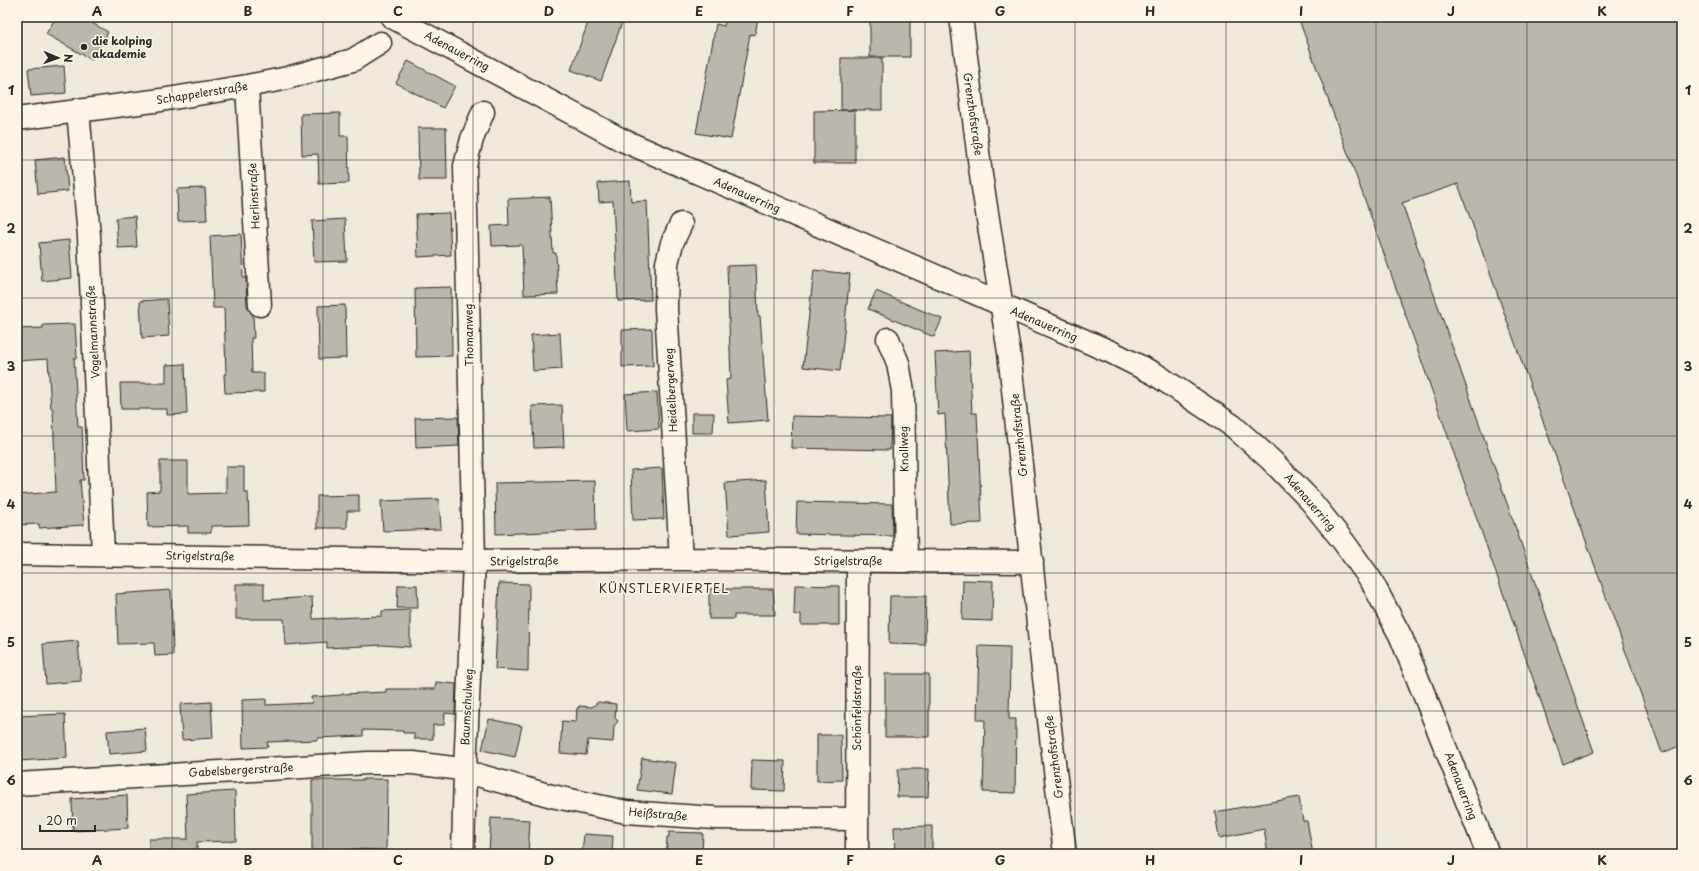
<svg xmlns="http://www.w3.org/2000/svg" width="1699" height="871" font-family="'Playpen Sans',sans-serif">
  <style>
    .building { fill: #bcb7ac; stroke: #2b2b2b }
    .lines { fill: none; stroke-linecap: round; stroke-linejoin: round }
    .minor-casing { stroke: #2b2b2b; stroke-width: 25 }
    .major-casing { stroke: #2b2b2b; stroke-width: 25 }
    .minor { stroke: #fcf5e5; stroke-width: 22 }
    .major { stroke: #fcf5e5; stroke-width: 22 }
    .grid { fill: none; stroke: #2b2b2b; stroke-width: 1; stroke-opacity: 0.55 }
    .poi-dot { fill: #2b2b2b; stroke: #fcf5e5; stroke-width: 1.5 }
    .labels { text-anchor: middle; stroke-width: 3.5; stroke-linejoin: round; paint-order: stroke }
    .poi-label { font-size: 11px; font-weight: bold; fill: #2b2b2b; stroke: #fcf5e5; text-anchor: start }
    .street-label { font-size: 11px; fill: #2b2b2b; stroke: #fcf5e5 }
    .neighbourhood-label { font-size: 12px; letter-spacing: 1px; fill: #2b2b2b; stroke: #fcf5e5 }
    .neatline { fill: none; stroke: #2b2b2b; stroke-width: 1.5 }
    .grid-label { font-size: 13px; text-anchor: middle; font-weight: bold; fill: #2b2b2b }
  </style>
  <rect width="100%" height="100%" fill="#efe9da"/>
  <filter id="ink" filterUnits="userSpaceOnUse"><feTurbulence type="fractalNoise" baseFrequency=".025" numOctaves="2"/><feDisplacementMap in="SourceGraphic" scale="8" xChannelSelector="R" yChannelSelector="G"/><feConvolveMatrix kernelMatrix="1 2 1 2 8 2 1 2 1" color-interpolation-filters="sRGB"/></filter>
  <g filter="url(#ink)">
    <!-- building -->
    <path class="building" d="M 56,17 L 96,17 L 92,23 L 108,32 L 92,60 L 46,34 Z
      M 590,17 L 624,17 L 601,81 L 571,70 Z
      M 726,17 L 758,17 L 755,35 L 750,34 L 731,139 L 696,133 L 716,24 L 724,26 Z
      M 870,17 L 910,17 L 910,57 L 870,57 Z
      M 1298,17 L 1682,17 L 1682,745 L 1662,753 L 1458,184 L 1402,203 L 1594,752 L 1563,764 L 1370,214 Z
      M 841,58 L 882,58 L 882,110 L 841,110 Z
      M 408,61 L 455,86 L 443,108 L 396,83 Z
      M 64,66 L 66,93 L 31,96 L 28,69 Z
      M 855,110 L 855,163 L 814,163 L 814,111 Z
      M 340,113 L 340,136 L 348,136 L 349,183 L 319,184 L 318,154 L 302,155 L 301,114 Z
      M 418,128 L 446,128 L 447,180 L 419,180 Z
      M 65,157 L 68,191 L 38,194 L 35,160 Z
      M 630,181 L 631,202 L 647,201 L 651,300 L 618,301 L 613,201 L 599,202 L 598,183 Z
      M 205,188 L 207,220 L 178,221 L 177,189 Z
      M 550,197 L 553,253 L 556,253 L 558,294 L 524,295 L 522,245 L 492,246 L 491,226 L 509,225 L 508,199 Z
      M 449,213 L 451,255 L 418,257 L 416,214 Z
      M 135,216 L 137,247 L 118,248 L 116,218 Z
      M 345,219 L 347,261 L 314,262 L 312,221 Z
      M 241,234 L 243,278 L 246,278 L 247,306 L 253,315 L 254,338 L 251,338 L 252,373 L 264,373 L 264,392 L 225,393 L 224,374 L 226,374 L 224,308 L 213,308 L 210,236 Z
      M 69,240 L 72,278 L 42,281 L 39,243 Z
      M 756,265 L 758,316 L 760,316 L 768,420 L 729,423 L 726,380 L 731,379 L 727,266 Z
      M 814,270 L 850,274 L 840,371 L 803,367 Z
      M 451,287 L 452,356 L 416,357 L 415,288 Z
      M 876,291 L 942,319 L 934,337 L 868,309 Z
      M 167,299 L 169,336 L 142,338 L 140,301 Z
      M 345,305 L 346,358 L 319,359 L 318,306 Z
      M 75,324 L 77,358 L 74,358 L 78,427 L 82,427 L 84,480 L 80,480 L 84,525 L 39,528 L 39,524 L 17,525 L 17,495 L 56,492 L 53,409 L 51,409 L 48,359 L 17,361 L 17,329 L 43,328 L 43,325 Z
      M 652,329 L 653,366 L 622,367 L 622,330 Z
      M 560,333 L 562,369 L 533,371 L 531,335 Z
      M 969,351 L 972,413 L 977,413 L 982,523 L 950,524 L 945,414 L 938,415 L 935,353 Z
      M 185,364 L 187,414 L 167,415 L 167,409 L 121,409 L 120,383 L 166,383 L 166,365 Z
      M 657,392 L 659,429 L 627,431 L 625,394 Z
      M 562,405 L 564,447 L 534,448 L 532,406 Z
      M 692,413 L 714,413 L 713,433 L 692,433 Z
      M 792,416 L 891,418 L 890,450 L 791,448 Z
      M 458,417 L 459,446 L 416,448 L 415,418 Z
      M 160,461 L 188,461 L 188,494 L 226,493 L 226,467 L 244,467 L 244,492 L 248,492 L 249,525 L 211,526 L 211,533 L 188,533 L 188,526 L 148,527 L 147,492 L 160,491 Z
      M 662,468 L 664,519 L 633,520 L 631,470 Z
      M 766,480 L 769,532 L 729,535 L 725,483 Z
      M 595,481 L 596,530 L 496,534 L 495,483 Z
      M 359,495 L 359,511 L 347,511 L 347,528 L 317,528 L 317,496 Z
      M 439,499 L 441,529 L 383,531 L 381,501 Z
      M 797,502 L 892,504 L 893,536 L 796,534 Z
      M 963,580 L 993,581 L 992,621 L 962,620 Z
      M 499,583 L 529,584 L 528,671 L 495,669 Z
      M 236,584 L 264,584 L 264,600 L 312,597 L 313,619 L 382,616 L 382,611 L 410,610 L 410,647 L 382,645 L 327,648 L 327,642 L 286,645 L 284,619 L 236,619 Z
      M 398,585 L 417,585 L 418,608 L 397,608 Z
      M 795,585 L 839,586 L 839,625 L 801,625 L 801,614 L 794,615 Z
      M 709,589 L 773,589 L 775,615 L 734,615 L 734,619 L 709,619 Z
      M 171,590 L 173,655 L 155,656 L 154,643 L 118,644 L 116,594 Z
      M 890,596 L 926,596 L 925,645 L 889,644 Z
      M 78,641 L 81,681 L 46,684 L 43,644 Z
      M 979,646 L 1010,647 L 1009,719 L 1016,719 L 1015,793 L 983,792 L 985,720 L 977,720 Z
      M 885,674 L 929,674 L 929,737 L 885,737 Z
      M 436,682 L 456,684 L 455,714 L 445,713 L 444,725 L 433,725 L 433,739 L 414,739 L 414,733 L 403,733 L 403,731 L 363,730 L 363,736 L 317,738 L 317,740 L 267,742 L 268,747 L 243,748 L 242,700 L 266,699 L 266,705 L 312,703 L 311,697 L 342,695 L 342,694 L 386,692 L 386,689 L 435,689 Z
      M 211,702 L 213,738 L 182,740 L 180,704 Z
      M 598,702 L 616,704 L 615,718 L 618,721 L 614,726 L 613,742 L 588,740 L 586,755 L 560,753 L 562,721 L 576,722 L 577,708 L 579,708 L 579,706 L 592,707 Z
      M 65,714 L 67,758 L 18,761 L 17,716 Z
      M 489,719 L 522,726 L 515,757 L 482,750 Z
      M 145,728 L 147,751 L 109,754 L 107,731 Z
      M 817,735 L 841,735 L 842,780 L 817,781 Z
      M 642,758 L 676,763 L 672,794 L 637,790 Z
      M 752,760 L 785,761 L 784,791 L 751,790 Z
      M 898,769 L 929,769 L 928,797 L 897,797 Z
      M 364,779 L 387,779 L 386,850 L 351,849 L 351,854 L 312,854 L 312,780 L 364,780 Z
      M 235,791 L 236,841 L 197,842 L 197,854 L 149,854 L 149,839 L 188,839 L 186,794 Z
      M 127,795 L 128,828 L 73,831 L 72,799 Z
      M 1299,797 L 1303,821 L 1307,821 L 1313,854 L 1268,854 L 1264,829 L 1219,838 L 1215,812 Z
      M 491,818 L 530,820 L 528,854 L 489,854 Z
      M 932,826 L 932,854 L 895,854 L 894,827 Z
      M 669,832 L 703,833 L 702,854 L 666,854 L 667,837 L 669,837 Z
      M 584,834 L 613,836 L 612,854 L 582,854 Z"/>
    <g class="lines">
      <defs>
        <path id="minor" d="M 961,17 L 981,175 L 1009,352 L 1042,661 L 1065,854
          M 247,86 L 260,305
          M 78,110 L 89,236 L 103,554
          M 17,119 L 161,100 L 247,86 L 283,79 L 353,60 L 380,43
          M 681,224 L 672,243 L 667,263 L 666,308 L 681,559
          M 888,339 L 898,363 L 903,391 L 906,561
          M 17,554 L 474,561 L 681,559 L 1032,562
          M 17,784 L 368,763 L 413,763 L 453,768 L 552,796 L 626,812 L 715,818 L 857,819
          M 463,854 L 465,771 L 474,561 L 465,166 L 472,139 L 483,112
          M 857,854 L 858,561"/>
        <path id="major" d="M 392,17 L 622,140 L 1111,352 L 1155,374 L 1233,426 L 1271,460 L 1310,500 L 1343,541 L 1371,580 L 1401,637 L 1488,854"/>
      </defs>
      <!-- minor casing -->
      <use href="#minor" class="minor-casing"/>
      <!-- major casing -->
      <use href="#major" class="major-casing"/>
      <!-- minor -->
      <use href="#minor" class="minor"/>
      <!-- major -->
      <use href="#major" class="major"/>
    </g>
  </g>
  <!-- grid -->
  <path class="grid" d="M 172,17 L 172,854M 323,17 L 323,854M 473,17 L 473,854M 624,17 L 624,854M 774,17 L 774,854M 925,17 L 925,854M 1075,17 L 1075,854M 1226,17 L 1226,854M 1376,17 L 1376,854M 1527,17 L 1527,854M 17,160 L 1682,160M 17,298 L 1682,298M 17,436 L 1682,436M 17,573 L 1682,573M 17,711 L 1682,711"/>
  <!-- markers -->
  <circle class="poi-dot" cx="84" cy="47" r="4"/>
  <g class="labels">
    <!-- poi labels -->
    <g class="poi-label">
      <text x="92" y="45">die kolping<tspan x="92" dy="13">akademie</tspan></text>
    </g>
    <!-- street labels -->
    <g class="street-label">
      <text transform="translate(457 51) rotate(28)" y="4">Adenauerring</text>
      <text transform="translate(202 93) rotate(-9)" y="4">Schappelerstraße</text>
      <text transform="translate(973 114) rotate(82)" y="4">Grenzhofstraße</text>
      <text transform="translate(747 195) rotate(24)" y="4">Adenauerring</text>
      <text transform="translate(254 196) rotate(-93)" y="4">Herlinstraße</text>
      <text transform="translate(1044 324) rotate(23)" y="4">Adenauerring</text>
      <text transform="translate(93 332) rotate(-93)" y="4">Vogelmannstraße</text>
      <text transform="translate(469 335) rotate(-91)" y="4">Thomanweg</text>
      <text transform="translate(671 390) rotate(-93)" y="4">Heidelbergerweg</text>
      <text transform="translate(1019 435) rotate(-96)" y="4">Grenzhofstraße</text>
      <text transform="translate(904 449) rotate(-91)" y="4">Knollweg</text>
      <text transform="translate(1310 502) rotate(49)" y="4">Adenauerring</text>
      <text transform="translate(200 556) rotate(1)" y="4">Strigelstraße</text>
      <text transform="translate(524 561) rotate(-1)" y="4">Strigelstraße</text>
      <text x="848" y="565">Strigelstraße</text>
      <text transform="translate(467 707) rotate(-87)" y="4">Baumschulweg</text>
      <text transform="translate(857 708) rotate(-90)" y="4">Schönfeldstraße</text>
      <text transform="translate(1054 757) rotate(-97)" y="4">Grenzhofstraße</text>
      <text transform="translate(241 770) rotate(-3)" y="4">Gabelsbergerstraße</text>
      <text transform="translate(1461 786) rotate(69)" y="4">Adenauerring</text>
      <text transform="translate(658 814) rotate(5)" y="4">Heißstraße</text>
    </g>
    <!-- neighbourhood labels -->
    <g class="neighbourhood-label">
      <text x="664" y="593">KÜNSTLERVIERTEL</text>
    </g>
  </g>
  <!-- margin -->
  <rect width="1699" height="871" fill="none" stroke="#fcf5e5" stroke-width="44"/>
  <!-- north arrow -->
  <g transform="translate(58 58) rotate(92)" stroke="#fcf5e5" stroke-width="3" paint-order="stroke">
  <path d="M0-3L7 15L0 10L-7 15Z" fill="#2b2b2b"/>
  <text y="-6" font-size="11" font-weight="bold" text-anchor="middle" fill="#2b2b2b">N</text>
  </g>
  <!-- scale -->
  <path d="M40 825v6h55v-6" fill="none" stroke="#2b2b2b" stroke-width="2"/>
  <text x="46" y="825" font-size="12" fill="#2b2b2b" stroke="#fcf5e5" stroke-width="3" paint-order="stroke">20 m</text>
  <rect x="22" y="22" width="1655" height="827" class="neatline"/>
  <g class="grid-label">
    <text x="97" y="16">A</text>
    <text x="248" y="16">B</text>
    <text x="398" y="16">C</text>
    <text x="549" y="16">D</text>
    <text x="699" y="16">E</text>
    <text x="850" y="16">F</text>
    <text x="1000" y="16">G</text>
    <text x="1150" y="16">H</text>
    <text x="1301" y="16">I</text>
    <text x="1451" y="16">J</text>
    <text x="1602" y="16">K</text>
    <text x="11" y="95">1</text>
    <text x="1688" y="95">1</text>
    <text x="11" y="233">2</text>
    <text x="1688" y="233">2</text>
    <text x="11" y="371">3</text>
    <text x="1688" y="371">3</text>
    <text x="11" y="509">4</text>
    <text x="1688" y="509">4</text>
    <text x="11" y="647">5</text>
    <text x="1688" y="647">5</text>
    <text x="11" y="785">6</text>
    <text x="1688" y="785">6</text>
    <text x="97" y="865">A</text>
    <text x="248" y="865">B</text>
    <text x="398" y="865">C</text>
    <text x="549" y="865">D</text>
    <text x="699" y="865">E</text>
    <text x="850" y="865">F</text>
    <text x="1000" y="865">G</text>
    <text x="1150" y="865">H</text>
    <text x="1301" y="865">I</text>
    <text x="1451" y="865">J</text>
    <text x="1602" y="865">K</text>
  </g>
</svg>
